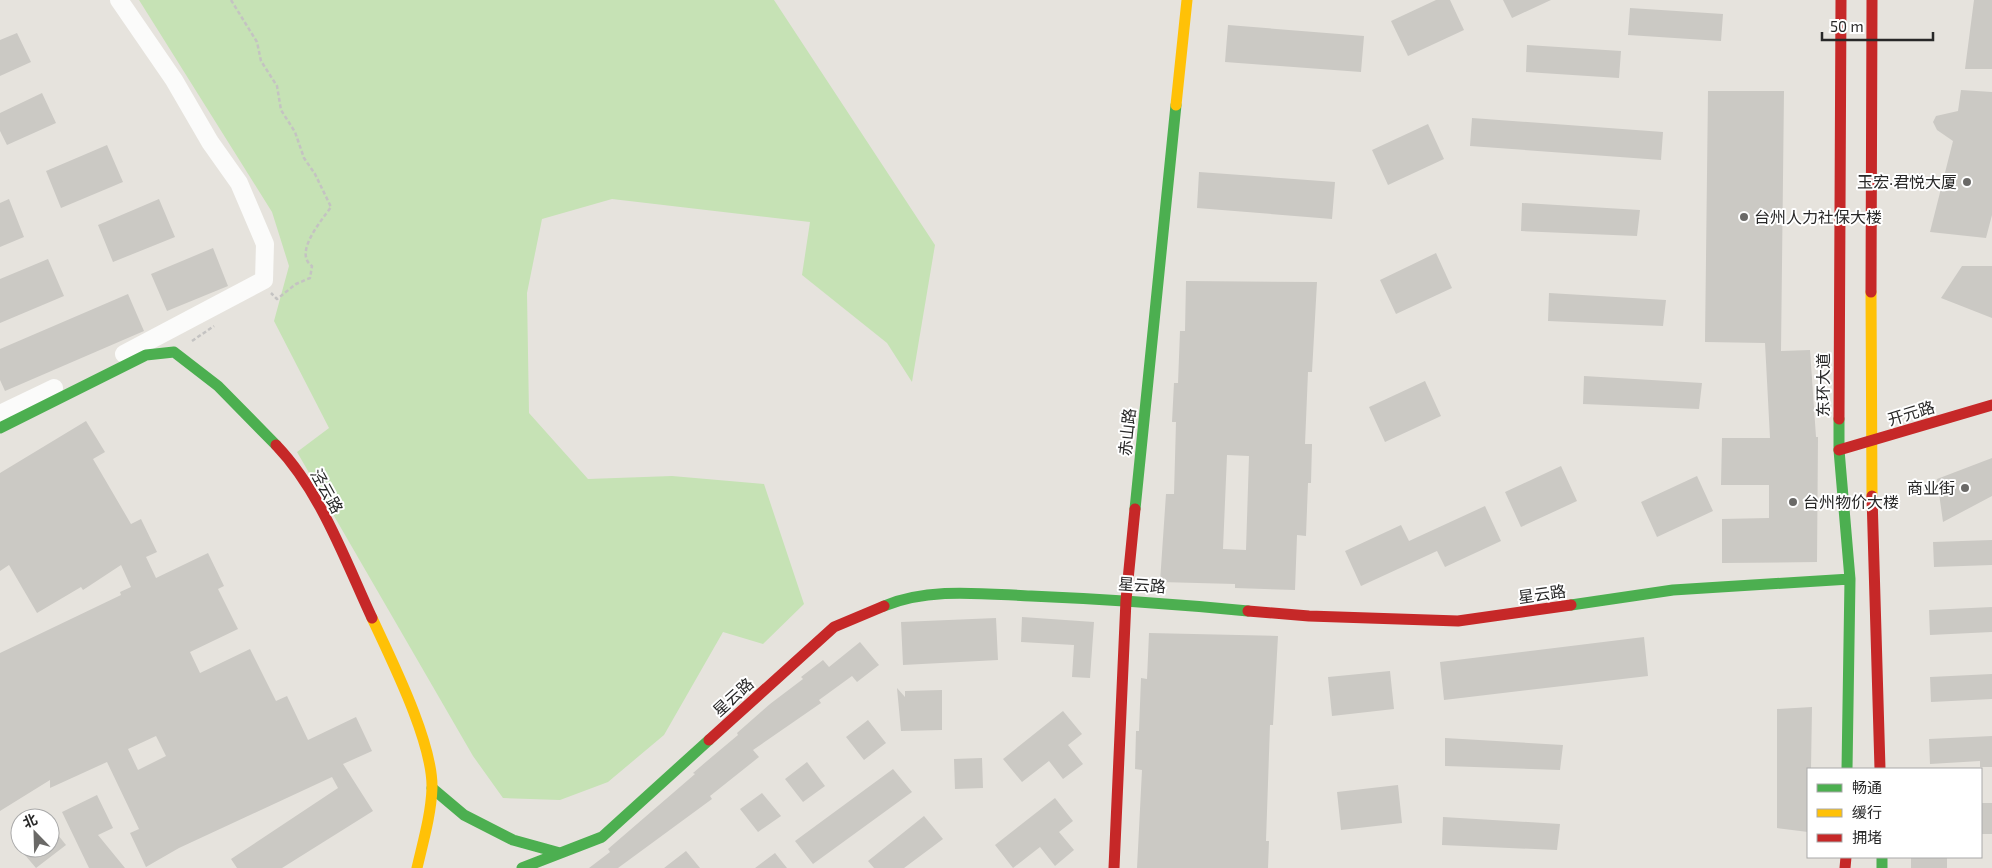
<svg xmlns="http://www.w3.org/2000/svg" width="1992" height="868" font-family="'Exo 2','Noto Sans SC',sans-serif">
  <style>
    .green { fill: #c6e2b5 }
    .building { fill: #cbc9c4; fill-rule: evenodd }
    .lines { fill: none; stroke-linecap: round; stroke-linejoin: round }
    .path { stroke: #c4c3c2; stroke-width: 2.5; stroke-dasharray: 4 2.5; stroke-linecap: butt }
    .street { stroke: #fbfbfa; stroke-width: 18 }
    .fast { stroke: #4caf50; stroke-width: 11 }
    .slow { stroke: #ffc107; stroke-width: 11 }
    .jam { stroke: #c62828; stroke-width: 11 }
    .poi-dot { fill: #6a6967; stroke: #fff; stroke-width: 2 }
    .labels { text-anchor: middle; stroke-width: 4; stroke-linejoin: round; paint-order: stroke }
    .poi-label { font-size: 16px; fill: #282828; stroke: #fff; text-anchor: end }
    .street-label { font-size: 16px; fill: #282828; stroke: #fff }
  </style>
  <rect width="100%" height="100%" fill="#e6e3dd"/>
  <!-- green -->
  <path class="green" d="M 139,0 L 774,0 L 935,245 L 912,382 L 887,343 L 802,275 L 810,222 L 612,199 L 542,219 L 527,293 L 529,413 L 588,479 L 672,476 L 764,484 L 804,604 L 763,644 L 723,632 L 664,735 L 608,782 L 560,800 L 503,798 L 473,756 L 297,452 L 329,428 L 274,321 L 289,266 L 272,212 Z"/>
  <!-- building -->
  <path class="building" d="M 1436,0 L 1450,0 L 1464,30 L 1408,56 L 1391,21 Z
    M 1503,0 L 1551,0 L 1512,18 Z
    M 1974,0 L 1992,0 L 1992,69 L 1965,69 Z
    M 1630,8 L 1723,14 L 1721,41 L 1628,35 Z
    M 1228,25 L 1364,36 L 1361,72 L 1225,62 Z
    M 17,33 L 31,62 L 0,76 L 0,40 Z
    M 1527,45 L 1621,51 L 1619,78 L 1526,72 Z
    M 1961,90 L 1992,92 L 1992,215 L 1986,238 L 1930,232 L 1953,141 L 1937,130 L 1933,122 L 1936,116 L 1958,111 Z
    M 1708,91 L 1784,91 L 1781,351 L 1810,350 L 1816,437 L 1818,437 L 1817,562 L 1722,563 L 1722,519 L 1769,518 L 1769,485 L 1721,485 L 1722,438 L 1770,438 L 1765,343 L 1705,342 Z
    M 42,93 L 56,123 L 7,145 L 0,131 L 0,113 Z
    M 1472,118 L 1663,132 L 1661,160 L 1470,146 Z
    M 1428,124 L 1444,159 L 1388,185 L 1372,150 Z
    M 107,145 L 123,182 L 61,208 L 46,171 Z
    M 1199,172 L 1335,182 L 1332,219 L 1197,208 Z
    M 9,199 L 24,237 L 0,247 L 0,203 Z
    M 159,199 L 175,237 L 113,262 L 98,225 Z
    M 1522,203 L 1640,210 L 1637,236 L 1521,231 Z
    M 213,248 L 228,286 L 167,311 L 151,274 Z
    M 1436,253 L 1452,288 L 1396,314 L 1380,280 Z
    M 48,259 L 64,296 L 0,323 L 0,279 Z
    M 1962,266 L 1992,266 L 1992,318 L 1941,298 Z
    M 1186,281 L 1317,282 L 1312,372 L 1308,372 L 1305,444 L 1312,444 L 1311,483 L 1308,483 L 1306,536 L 1297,535 L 1295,590 L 1235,588 L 1235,584 L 1160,582 L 1166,494 L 1174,494 L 1176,422 L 1172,422 L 1174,383 L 1178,383 L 1180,331 L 1185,331 ZM 1227,455 L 1249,456 L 1246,550 L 1223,549 Z
    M 1549,293 L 1666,300 L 1663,326 L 1548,321 Z
    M 128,294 L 144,331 L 5,391 L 0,380 L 0,349 Z
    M 1584,376 L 1702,383 L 1699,409 L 1583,404 Z
    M 1425,381 L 1441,416 L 1385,442 L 1369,407 Z
    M 86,421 L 105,452 L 93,459 L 131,524 L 141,519 L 157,552 L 146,557 L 156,578 L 208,553 L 224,586 L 218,589 L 238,629 L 190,652 L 200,673 L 250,649 L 276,701 L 287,696 L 308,740 L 356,717 L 372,751 L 343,764 L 373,811 L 282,868 L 237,868 L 231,859 L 338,788 L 332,777 L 179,848 L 146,867 L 130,833 L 139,829 L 107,762 L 50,788 L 50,780 L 0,811 L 0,653 L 121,595 L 120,592 L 131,587 L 121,565 L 83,590 L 81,587 L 37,613 L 9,565 L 0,571 L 0,473 ZM 156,736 L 166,756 L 138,770 L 128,749 Z
    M 1992,458 L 1992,496 L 1943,522 L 1937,479 Z
    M 1561,466 L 1577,501 L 1521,527 L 1505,492 Z
    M 1697,476 L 1713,511 L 1657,537 L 1641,502 Z
    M 1485,506 L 1501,541 L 1445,567 L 1437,551 L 1361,586 L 1345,551 L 1401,525 L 1409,541 Z
    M 1992,540 L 1992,565 L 1934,567 L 1933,542 Z
    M 1992,607 L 1992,632 L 1930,635 L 1929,610 Z
    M 1022,617 L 1094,622 L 1090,678 L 1072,677 L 1074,645 L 1021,642 Z
    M 996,618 L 998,660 L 903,665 L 901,622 Z
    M 1149,633 L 1278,636 L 1273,725 L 1270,725 L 1266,841 L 1269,841 L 1268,868 L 1137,868 L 1142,770 L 1135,769 L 1136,731 L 1139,731 L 1141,678 L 1147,679 Z
    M 1644,637 L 1648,676 L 1444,700 L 1440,662 Z
    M 860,642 L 879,665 L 857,682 L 852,676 L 819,700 L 821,703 L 753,750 L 759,757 L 710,796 L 712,799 L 618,868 L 589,868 L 610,852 L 608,849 L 695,774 L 693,773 L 707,761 L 738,735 L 737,733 L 770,704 L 803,679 L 801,677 L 823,660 L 829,667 Z
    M 1390,671 L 1394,709 L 1332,716 L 1328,677 Z
    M 1992,674 L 1992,699 L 1931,702 L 1930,677 Z
    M 897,688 L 905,697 L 905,691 L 942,690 L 942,730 L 901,731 Z
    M 1812,707 L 1811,769 L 1808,769 L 1808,832 L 1777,828 L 1777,709 Z
    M 1063,711 L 1082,734 L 1068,745 L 1083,764 L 1063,779 L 1049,761 L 1022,782 L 1003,759 Z
    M 868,720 L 886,743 L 864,760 L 846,737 Z
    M 1992,736 L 1992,767 L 1980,767 L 1980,761 L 1930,764 L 1929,739 Z
    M 1445,738 L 1563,745 L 1560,770 L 1445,766 Z
    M 982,758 L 983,788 L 955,789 L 954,759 Z
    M 807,762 L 825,786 L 803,802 L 785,779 Z
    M 893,769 L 912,792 L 813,864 L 795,841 Z
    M 1398,785 L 1402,823 L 1341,830 L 1337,792 Z
    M 762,793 L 781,816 L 758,832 L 740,809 Z
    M 97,795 L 113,828 L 98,835 L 125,868 L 89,868 L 62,812 Z
    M 1055,798 L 1073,821 L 1059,832 L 1074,850 L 1055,866 L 1040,847 L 1013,868 L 995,845 Z
    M 1981,803 L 1992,803 L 1992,834 L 1981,834 Z
    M 924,816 L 943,839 L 904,868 L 874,868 L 868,861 Z
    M 1443,817 L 1560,824 L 1557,850 L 1442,845 Z
    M 50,825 L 66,845 L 36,868 L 19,848 L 50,848 Z
    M 686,851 L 700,868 L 664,868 Z
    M 775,853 L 787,868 L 755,868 Z
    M 1911,857 L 1947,857 L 1947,868 L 1911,868 Z"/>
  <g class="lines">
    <!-- path -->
    <path class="path" d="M 231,0 L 257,42 L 261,61 L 277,86 L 281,110 L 295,132 L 304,158 L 315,174 L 331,207 C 322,220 293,253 312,266 L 310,278 L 296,284 L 277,299 L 271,293
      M 192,341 L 214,326"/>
    <!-- street -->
    <path class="street" d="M 119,0 L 174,80 L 210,142 L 239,183 L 265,244 L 264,280 L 124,354
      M 0,414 L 54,388"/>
    <!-- fast -->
    <path class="fast" d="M 1839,419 L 1839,450 L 1850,579 L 1847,769
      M 0,428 L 146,355 L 174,352 L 218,386 L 276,445
      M 1135,509 L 1176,105
      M 1571,605 L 1673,590 L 1850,579
      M 884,606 C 929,587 983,594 1031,596 C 1104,599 1176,604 1248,611
      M 432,788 L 464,815 L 513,840 L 560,853
      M 1882,857 L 1882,868
      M 522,868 L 602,837 L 709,740"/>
    <!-- slow -->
    <path class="slow" d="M 1176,105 L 1187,0
      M 1871,292 L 1872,496
      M 372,618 C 392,661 433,743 432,788 C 431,815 423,842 417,868"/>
    <!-- jam -->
    <path class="jam" d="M 1871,292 L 1872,0
      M 1839,419 L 1841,0
      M 276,445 C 321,492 345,560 372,618
      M 1839,450 L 1992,405
      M 1872,496 L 1880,769
      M 1248,611 L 1309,616 L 1458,621 L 1571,605
      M 709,740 L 834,627 L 884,606
      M 1114,868 L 1126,600 L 1135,509
      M 1845,868 L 1846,857"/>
  </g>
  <!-- markers -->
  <g class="poi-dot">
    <circle cx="1967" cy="182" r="5"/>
    <circle cx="1744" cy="217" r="5"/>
    <circle cx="1965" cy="488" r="5"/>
    <circle cx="1793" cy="502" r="5"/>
  </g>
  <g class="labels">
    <!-- poi labels -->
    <g class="poi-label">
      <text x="1957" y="188">玉宏·君悦大厦</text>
      <text x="1754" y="223" text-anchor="start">台州人力社保大楼</text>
      <text x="1955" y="494">商业街</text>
      <text x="1803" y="508" text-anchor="start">台州物价大楼</text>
    </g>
    <!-- street labels -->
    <g class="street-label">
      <text transform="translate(1823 385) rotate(-90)" y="6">东环大道</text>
      <text transform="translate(1911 413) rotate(-17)" y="6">开元路</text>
      <text transform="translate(1127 432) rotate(-84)" y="6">赤山路</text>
      <text transform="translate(327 491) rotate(61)" y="6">泾云路</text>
      <text transform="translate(1142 585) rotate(4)" y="6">星云路</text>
      <text transform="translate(1542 594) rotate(-8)" y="6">星云路</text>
      <text transform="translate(733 697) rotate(-42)" y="6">星云路</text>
    </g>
  </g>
  <!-- legend -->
  <rect x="1807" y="768" width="175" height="90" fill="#ffffff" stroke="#a9a9a9"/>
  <rect x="1817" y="784" width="25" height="8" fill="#4caf50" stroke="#a9a9a9"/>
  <text x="1852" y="793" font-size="15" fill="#282828">畅通</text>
  <rect x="1817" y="809" width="25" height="8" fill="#ffc107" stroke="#a9a9a9"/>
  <text x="1852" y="818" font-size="15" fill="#282828">缓行</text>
  <rect x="1817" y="834" width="25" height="8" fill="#c62828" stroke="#a9a9a9"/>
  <text x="1852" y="843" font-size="15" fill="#282828">拥堵</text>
  <!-- north arrow -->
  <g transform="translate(35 833) rotate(337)"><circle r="24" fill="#ffffff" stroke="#a9a9a9"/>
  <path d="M0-4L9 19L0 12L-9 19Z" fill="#6a6967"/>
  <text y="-8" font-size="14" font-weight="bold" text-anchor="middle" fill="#282828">北</text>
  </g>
  <!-- scale -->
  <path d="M1822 32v8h111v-8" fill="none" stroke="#282828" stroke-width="2.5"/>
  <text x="1830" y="32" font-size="15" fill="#282828" stroke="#ffffff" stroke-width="4" paint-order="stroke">50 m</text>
</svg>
